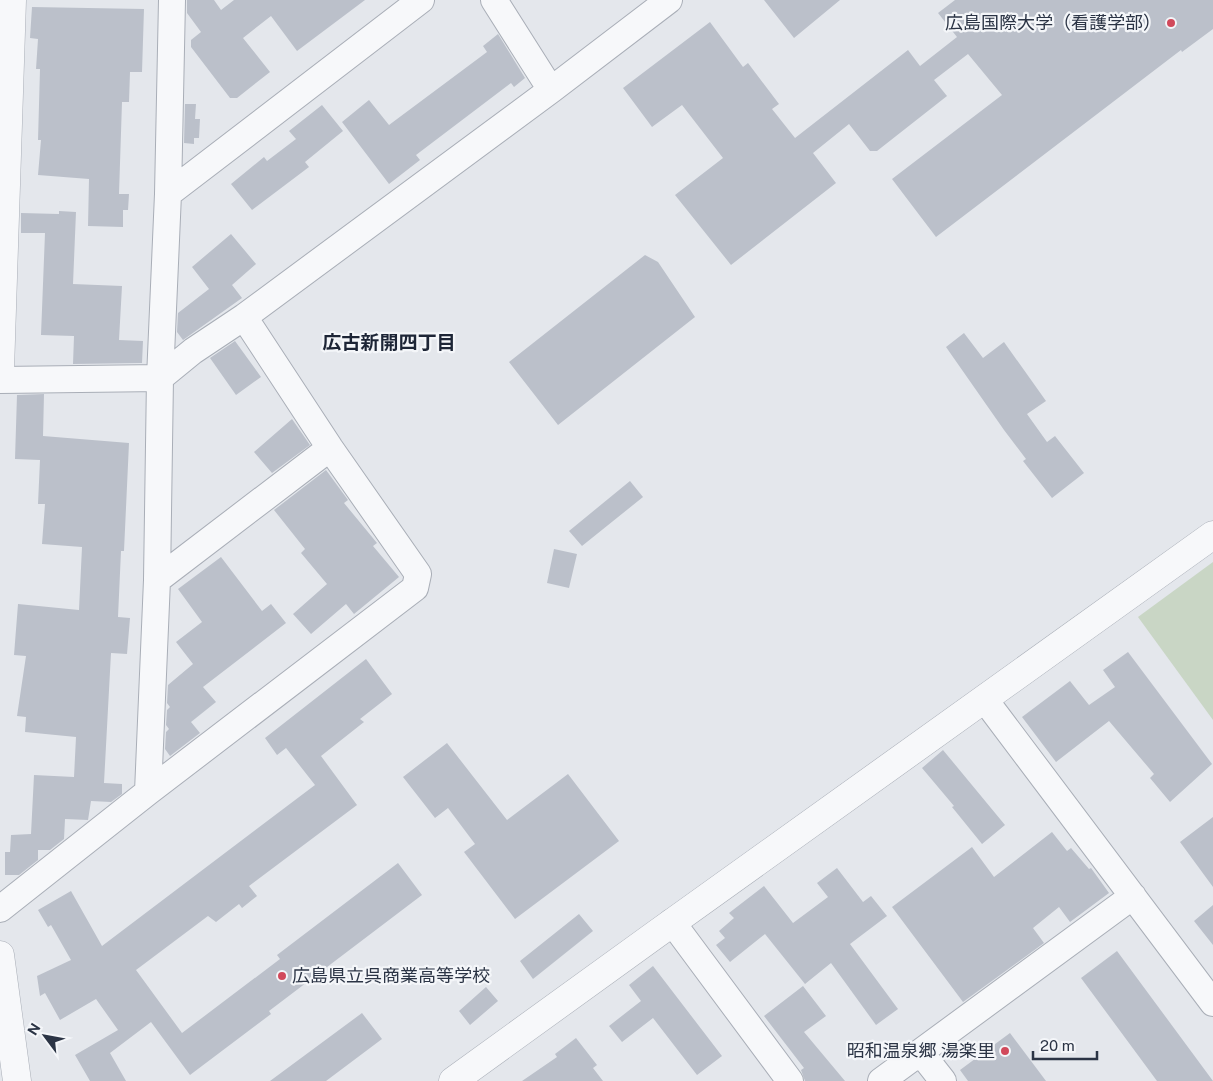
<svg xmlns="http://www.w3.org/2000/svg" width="1213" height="1081" font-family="'Public Sans','Noto Sans JP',sans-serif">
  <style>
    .green { fill: #c9d6c5 }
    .building { fill: #bbc0ca }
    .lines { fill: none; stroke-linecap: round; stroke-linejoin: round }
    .minor-casing { stroke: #a9aeb7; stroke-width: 28 }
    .tertiary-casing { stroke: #a9aeb7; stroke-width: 29 }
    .minor { stroke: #f7f8fa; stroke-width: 26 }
    .tertiary { stroke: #f7f8fa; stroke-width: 28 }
    .poi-dot { fill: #d1495b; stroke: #f4f6f9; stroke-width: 2 }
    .labels { text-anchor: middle; stroke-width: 4.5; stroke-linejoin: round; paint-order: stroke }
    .poi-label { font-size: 18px; fill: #2b3445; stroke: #f4f6f9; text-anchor: end }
    .neighbourhood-label { font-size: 19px; font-weight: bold; fill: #1d2536; stroke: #f4f6f9 }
  </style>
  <rect width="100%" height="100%" fill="#e4e7ec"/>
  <!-- green -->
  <path class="green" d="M 1213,562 L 1213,720 L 1138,617 Z"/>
  <!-- building -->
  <path class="building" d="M 187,0 L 214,0 L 221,10 L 234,0 L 365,0 L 297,51 L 271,16 L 243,38 L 270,72 L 237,98 L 230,98 L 191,47 L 191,40 L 201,32 L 187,13 Z
    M 764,0 L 840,0 L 794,38 Z
    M 955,0 L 1213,0 L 1213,29 L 1182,52 L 1181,50 L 936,237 L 892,179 L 1002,95 L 968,54 L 934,80 L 947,96 L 877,151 L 870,151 L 849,124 L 813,153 L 836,183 L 731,265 L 675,195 L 723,158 L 682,105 L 652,127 L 623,88 L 710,22 L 743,67 L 748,63 L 779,104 L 772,109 L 795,138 L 908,50 L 920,66 L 957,37 L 938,13 Z
    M 32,7 L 144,9 L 142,72 L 130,72 L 129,102 L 122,102 L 119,194 L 129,194 L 128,210 L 123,210 L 123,227 L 88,226 L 89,179 L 38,175 L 41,140 L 38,140 L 40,69 L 36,69 L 38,39 L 30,38 Z
    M 498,34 L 525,78 L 514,87 L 511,83 L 416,155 L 420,160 L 389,184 L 342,122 L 369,100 L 389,125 L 487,52 L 483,46 Z
    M 185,104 L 196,104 L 195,119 L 200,119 L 199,138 L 194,138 L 194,144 L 184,143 Z
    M 322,105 L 343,131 L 305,162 L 309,167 L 252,210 L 231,184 L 264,157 L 267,161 L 296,139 L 289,131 Z
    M 59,211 L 76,212 L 73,284 L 122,286 L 119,340 L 143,341 L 142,363 L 73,364 L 74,336 L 41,335 L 45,233 L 21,233 L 21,213 L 59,214 Z
    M 231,234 L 256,264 L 232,285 L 242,298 L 183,340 L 177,332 L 178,313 L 209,289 L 192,267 Z
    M 645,255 L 658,262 L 695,317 L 558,425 L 509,362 Z
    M 964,333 L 983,358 L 1004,342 L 1046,401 L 1027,414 L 1047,442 L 1055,436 L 1084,473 L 1052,498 L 1023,461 L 1026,459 L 1004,430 L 946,347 Z
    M 235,341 L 261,377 L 236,395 L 210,358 Z
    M 44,394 L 43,436 L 129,443 L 124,551 L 121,551 L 118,617 L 130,618 L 127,654 L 111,653 L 104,783 L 122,784 L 122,794 L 111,802 L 91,801 L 88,820 L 65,819 L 64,839 L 50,850 L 38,850 L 38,860 L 19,875 L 5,875 L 5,852 L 10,852 L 11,835 L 31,834 L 34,775 L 74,777 L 76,737 L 25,732 L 26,717 L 17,716 L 26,656 L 14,655 L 18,604 L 79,610 L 82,547 L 42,544 L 45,504 L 38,504 L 40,460 L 15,459 L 17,395 Z
    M 292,419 L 310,445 L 272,473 L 254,452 Z
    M 326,470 L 348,500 L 344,503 L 377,543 L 373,546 L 399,577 L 354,614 L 346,604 L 311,634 L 293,614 L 327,584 L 301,553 L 305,549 L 274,510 Z
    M 630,481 L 643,497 L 582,546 L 569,531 Z
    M 554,549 L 577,554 L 569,588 L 547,583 Z
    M 221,557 L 262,611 L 271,604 L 286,623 L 203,687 L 216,702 L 191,722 L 200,733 L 170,756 L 165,749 L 166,732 L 169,729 L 166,725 L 167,710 L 170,707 L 167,703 L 168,685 L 193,664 L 176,642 L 202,622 L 178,589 Z
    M 1128,652 L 1212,764 L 1170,802 L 1150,778 L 1154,774 L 1109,721 L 1056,762 L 1022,717 L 1070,681 L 1089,705 L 1115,687 L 1103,670 Z
    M 366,659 L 392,694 L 360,719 L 364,722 L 321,756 L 357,805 L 249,886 L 257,896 L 242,908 L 239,904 L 216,922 L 208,916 L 136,970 L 182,1033 L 280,959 L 277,955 L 398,863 L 422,895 L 269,1011 L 271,1014 L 190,1075 L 151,1022 L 110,1053 L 126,1081 L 90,1081 L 75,1055 L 118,1030 L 96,999 L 60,1020 L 45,993 L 40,996 L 37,976 L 71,960 L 51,925 L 48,927 L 38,910 L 71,891 L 102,946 L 315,785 L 286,748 L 277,755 L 265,738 Z
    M 447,743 L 507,820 L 568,774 L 619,841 L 515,919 L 464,852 L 475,844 L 448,808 L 435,818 L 403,777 Z
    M 943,750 L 1005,825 L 982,844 L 952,807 L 954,806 L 922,768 Z
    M 1213,817 L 1213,887 L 1180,842 Z
    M 1052,832 L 1067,851 L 1071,848 L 1089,869 L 1091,868 L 1109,893 L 1070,922 L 1059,907 L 1033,928 L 1044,943 L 963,1002 L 892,907 L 972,847 L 994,877 Z
    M 837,868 L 863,902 L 871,896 L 887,916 L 850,944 L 898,1009 L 876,1025 L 831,963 L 805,984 L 765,934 L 730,962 L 716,945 L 725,938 L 719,931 L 734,918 L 729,913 L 764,886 L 793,923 L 828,897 L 817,883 Z
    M 1213,905 L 1213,945 L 1194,921 Z
    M 579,914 L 593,931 L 533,979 L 520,961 Z
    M 1117,951 L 1213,1081 L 1157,1081 L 1081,978 Z
    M 653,966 L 722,1056 L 697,1075 L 653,1018 L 622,1042 L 609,1026 L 641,1001 L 629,985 Z
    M 803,986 L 826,1016 L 804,1032 L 845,1081 L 805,1081 L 801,1070 L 804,1068 L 764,1016 Z
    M 486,987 L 498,1001 L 470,1025 L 459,1011 Z
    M 362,1013 L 382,1039 L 326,1081 L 270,1081 Z
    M 1010,1033 L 1046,1081 L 968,1081 L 960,1070 Z
    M 576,1038 L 597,1065 L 593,1068 L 603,1081 L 522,1081 L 557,1057 L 555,1054 Z"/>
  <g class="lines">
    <defs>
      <path id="minor" d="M 494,0 L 551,90
        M 168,194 L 421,0
        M 0,380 L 160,378 L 193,351 L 244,317 L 551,90 L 669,0
        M 157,580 L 330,448
        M 985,700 L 1213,1003
        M 148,792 L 157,580 L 160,378 L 168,194 L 172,0
        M 0,909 L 148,792 L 415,588 L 418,574 L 330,448 L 244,317
        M 672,922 L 790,1081
        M 921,1053 L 943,1081
        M 881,1081 L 1133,896"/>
      <path id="tertiary" d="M 0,370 L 12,0
        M 0,955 L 17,1081
        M 453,1081 C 705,897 961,718 1213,535"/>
    </defs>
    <!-- minor casing -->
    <use href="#minor" class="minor-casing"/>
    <!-- tertiary casing -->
    <use href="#tertiary" class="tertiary-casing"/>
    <!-- minor -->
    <use href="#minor" class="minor"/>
    <!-- tertiary -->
    <use href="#tertiary" class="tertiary"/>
  </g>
  <!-- markers -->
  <g class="poi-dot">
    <circle cx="1171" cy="23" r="5"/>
    <circle cx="282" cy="976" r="5"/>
    <circle cx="1005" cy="1051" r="5"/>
  </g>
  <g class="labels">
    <!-- poi labels -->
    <g class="poi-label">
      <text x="1161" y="29">広島国際大学（看護学部）</text>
      <text x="292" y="982" text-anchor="start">広島県立呉商業高等学校</text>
      <text x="995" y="1057">昭和温泉郷 湯楽里</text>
    </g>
    <!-- neighbourhood labels -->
    <g class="neighbourhood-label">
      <text x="389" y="349">広古新開四丁目</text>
    </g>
  </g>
  <!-- north arrow -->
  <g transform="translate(45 1036) rotate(302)" stroke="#f4f6f9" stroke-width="4" paint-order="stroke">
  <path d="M0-4L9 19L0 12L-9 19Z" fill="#2b3445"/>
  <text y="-8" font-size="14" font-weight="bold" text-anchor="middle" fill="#2b3445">N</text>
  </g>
  <!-- scale -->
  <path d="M1033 1051v8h64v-8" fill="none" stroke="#2b3445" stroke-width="2.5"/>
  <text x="1040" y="1051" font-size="15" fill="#2b3445" stroke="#f4f6f9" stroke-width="4" paint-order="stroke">20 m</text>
</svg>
